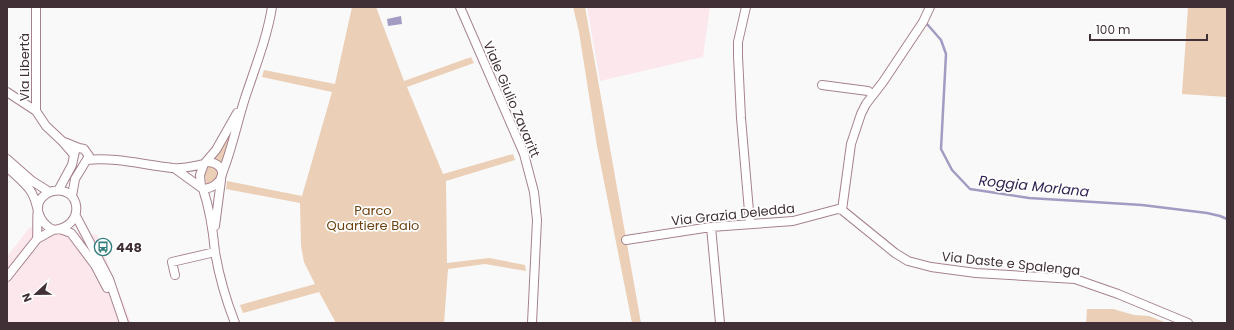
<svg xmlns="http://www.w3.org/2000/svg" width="1234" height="330" font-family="Poppins,sans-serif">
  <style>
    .built { fill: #fbe7ec }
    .green { fill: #ebcfb6 }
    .water { fill: #a39bc1 }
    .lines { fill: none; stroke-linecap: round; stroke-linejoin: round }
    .stream { stroke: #a39bc1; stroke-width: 2.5 }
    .minor-casing { stroke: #a7828d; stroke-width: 10 }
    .minor { stroke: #fff; stroke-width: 8 }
    .labels { text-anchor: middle; stroke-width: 3.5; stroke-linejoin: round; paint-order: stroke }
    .street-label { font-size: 13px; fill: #413136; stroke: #fff }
    .park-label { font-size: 13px; fill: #6d4211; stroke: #fff }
    .poi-label { font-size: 13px; font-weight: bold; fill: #413136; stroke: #fff; text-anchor: start }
    .water-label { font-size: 14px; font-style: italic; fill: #302252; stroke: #fff }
  </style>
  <rect width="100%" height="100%" fill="#f9f9f9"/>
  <!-- built -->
  <path class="built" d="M 587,7 L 710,7 L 703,57 L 600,81 Z
    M 30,227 L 97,235 L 131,323 L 7,323 L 7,257 Z"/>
  <!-- green -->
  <path class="green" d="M 352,7 L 376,7 L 404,81 L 471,57 L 474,63 L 407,87 L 443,174 L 513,154 L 515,160 L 446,181 L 447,263 L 489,258 L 525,265 L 526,271 L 485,264 L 448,269 L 444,323 L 336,323 L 319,292 L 243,313 L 240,305 L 315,284 L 304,262 L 301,246 L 300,203 L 226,189 L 227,181 L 302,196 L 332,92 L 262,77 L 264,70 L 335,84 Z
    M 573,7 L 585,7 L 641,323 L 632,323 L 597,146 L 579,32 Z
    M 1188,7 L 1227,7 L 1227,97 L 1182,94 Z
    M 234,126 L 223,165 L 212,159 Z
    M 209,165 L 214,166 L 219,174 L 214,184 L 206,184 L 205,173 Z
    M 1087,309 L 1113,309 L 1134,315 L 1149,316 L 1167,323 L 1086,323 Z"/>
  <!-- water -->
  <path class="water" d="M 401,16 L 402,24 L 388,26 L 387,19 Z"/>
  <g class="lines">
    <!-- stream -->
    <path class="stream" d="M 927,24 L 941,40 L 946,54 L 941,149 L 952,170 L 970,189 L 1029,198 L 1142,205 L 1207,213 L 1220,216 L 1227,219"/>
    <defs>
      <path id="minor" d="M 36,7 L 36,111 L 46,126 L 62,141 L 74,155
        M 460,7 L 524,154 L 534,192 L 537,220 L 532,323
        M 746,7 L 738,42 L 738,56 L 741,118 L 750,223
        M 822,85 L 868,91 L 872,94
        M 7,92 L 36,111
        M 64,142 L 79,148 L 84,149 L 89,156 L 75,179 L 72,196
        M 7,159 L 32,181 L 48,191
        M 87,160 C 117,157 143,165 173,168 C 183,169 194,166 204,164
        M 7,167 C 14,174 24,182 30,190 C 41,206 33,218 53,230 C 87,227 81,185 53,191 C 48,192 41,197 39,202 C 36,213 38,227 37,239
        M 174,168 L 203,189 C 225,187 230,163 207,162
        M 222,174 C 232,149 237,123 245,98 C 255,68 267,38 272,7
        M 201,187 L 200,175 L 204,164 L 216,150 L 237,113
        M 59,189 L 72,165 L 75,151
        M 203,189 C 210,210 213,230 215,252 C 219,276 226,300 235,323
        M 842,210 L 895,253 L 908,261 L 931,267 L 976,273 L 1075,279 L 1118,294 L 1188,323
        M 842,210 L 851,144 L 861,114 L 866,104 L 883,82 L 923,22 L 930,7
        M 76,216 L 109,279 L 124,323
        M 215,226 L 221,180
        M 711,227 L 720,323
        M 60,229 L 71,233 L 95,265 L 107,288
        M 626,240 L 711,227 L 793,221 L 838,209 L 842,210
        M 175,275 L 172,262 L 215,252
        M 7,277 L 37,239 L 53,230"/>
    </defs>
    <!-- minor casing -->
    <use href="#minor" class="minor-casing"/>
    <!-- minor -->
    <use href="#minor" class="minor"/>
  </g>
  <!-- icons -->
  <defs>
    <symbol id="bus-ring" viewBox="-11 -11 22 22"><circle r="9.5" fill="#fff" stroke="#337d7d" stroke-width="1.5"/><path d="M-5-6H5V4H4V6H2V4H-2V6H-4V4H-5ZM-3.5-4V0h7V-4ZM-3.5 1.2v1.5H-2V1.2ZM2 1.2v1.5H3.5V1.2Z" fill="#337d7d"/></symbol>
  </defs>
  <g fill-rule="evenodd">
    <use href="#bus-ring" x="93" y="237" width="20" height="20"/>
  </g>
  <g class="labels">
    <!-- street labels -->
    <g class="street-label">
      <text transform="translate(24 67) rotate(-90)" y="5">Via Libertà</text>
      <text transform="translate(512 99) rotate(67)" y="5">Viale Giulio Zavaritt</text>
      <text transform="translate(733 214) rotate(-6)" y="5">Via Grazia Deledda</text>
      <text transform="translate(1011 263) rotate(6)" y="5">Via Daste e Spalenga</text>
    </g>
    <!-- park labels -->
    <g class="park-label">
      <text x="373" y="215">Parco<tspan x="373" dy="15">Quartiere Baio</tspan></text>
    </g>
    <!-- poi labels -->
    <g class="poi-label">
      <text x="116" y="252">448</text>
    </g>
    <!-- water labels -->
    <g class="water-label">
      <text transform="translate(1034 186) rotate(6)" y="5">Roggia Morlana</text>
    </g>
  </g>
  <!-- border -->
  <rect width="1234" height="330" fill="none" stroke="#413136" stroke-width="16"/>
  <!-- north arrow -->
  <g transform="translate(36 294) rotate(248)" stroke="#ffffff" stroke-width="3" paint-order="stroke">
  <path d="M0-3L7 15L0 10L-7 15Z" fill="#413136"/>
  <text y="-6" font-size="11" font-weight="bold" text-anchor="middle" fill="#413136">N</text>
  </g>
  <!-- scale -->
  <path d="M1090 34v6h117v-6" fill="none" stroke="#413136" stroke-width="2"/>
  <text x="1096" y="34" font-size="12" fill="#413136" stroke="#ffffff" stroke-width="3" paint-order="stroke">100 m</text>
</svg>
